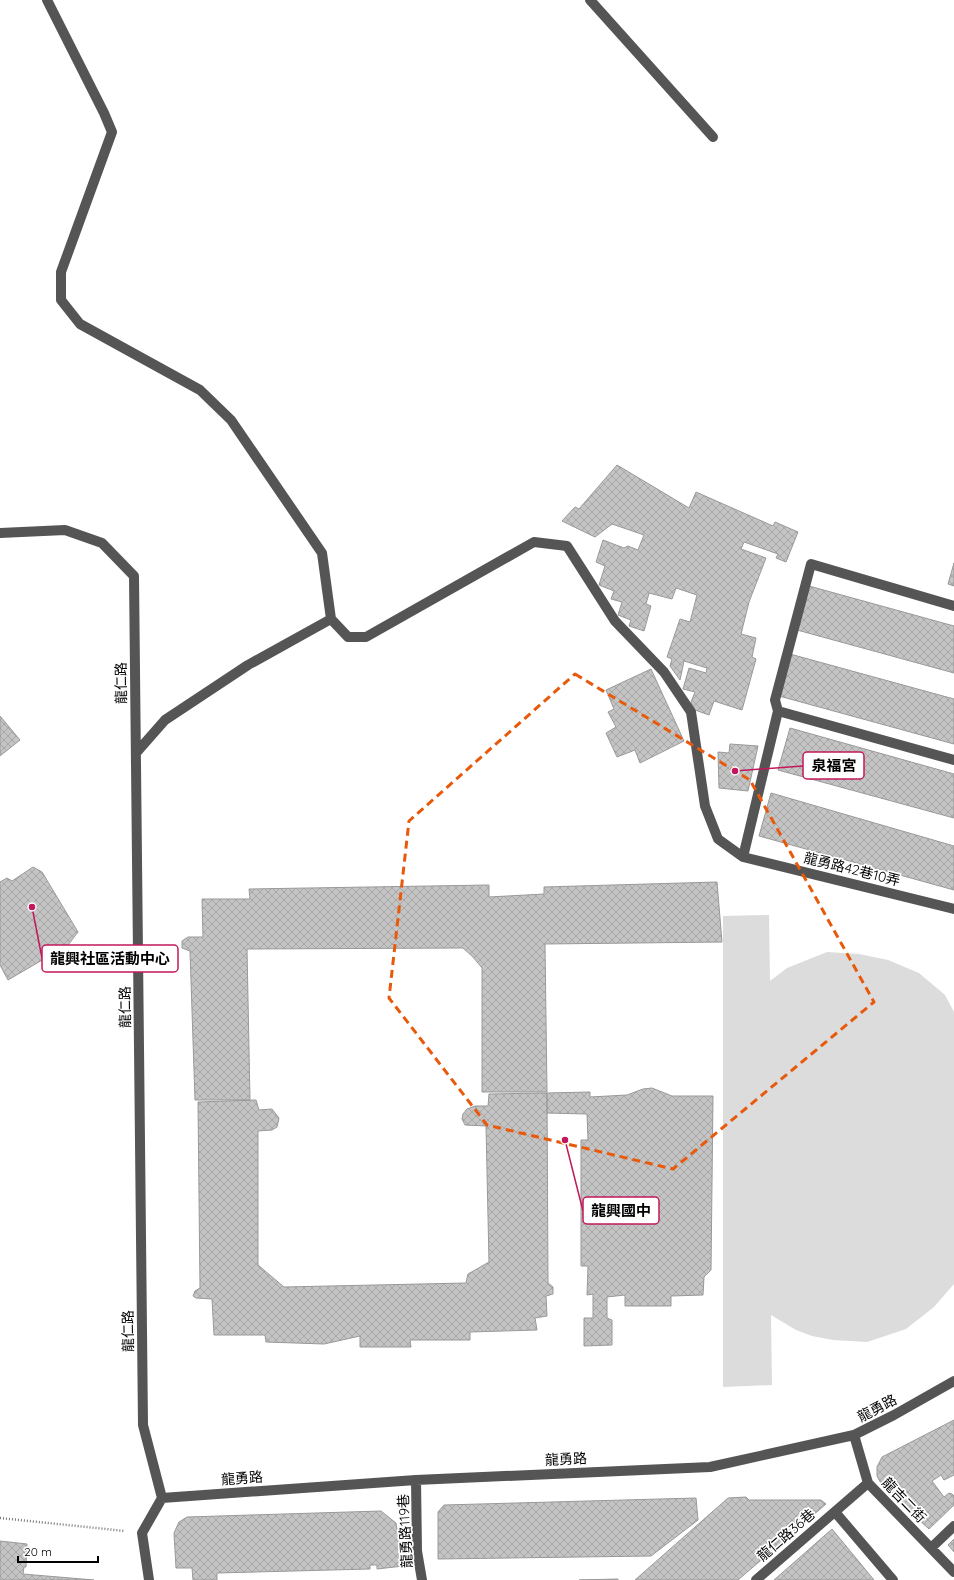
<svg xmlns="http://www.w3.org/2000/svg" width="954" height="1580" font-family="Quicksand,'Noto Sans TC',sans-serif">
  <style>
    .green { fill: #dcdcdc }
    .building { fill: url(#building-cross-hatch); stroke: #999 }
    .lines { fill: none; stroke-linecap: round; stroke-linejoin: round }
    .path { stroke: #777; stroke-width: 2.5; stroke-dasharray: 1 2; stroke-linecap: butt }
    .minor { stroke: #555; stroke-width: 10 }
    .marked { fill: none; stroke: #e8590c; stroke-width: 3; stroke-dasharray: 8 5; stroke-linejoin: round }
    .labels { text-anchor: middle; stroke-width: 3.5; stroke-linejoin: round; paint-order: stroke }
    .street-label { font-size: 14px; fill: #000; stroke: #fff }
    .leader { fill: none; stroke: #c2185b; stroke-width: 1.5 }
    .callout-dot { fill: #c2185b; stroke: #fff; stroke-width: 1.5 }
    .callout { fill: #fff; stroke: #c2185b; stroke-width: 1.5 }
    .callout-label { font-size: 15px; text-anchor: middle; font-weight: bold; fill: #000 }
  </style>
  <defs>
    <pattern id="building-cross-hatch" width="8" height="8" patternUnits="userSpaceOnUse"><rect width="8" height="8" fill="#c4c4c4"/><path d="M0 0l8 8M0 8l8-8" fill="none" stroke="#a7a7a7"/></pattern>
  </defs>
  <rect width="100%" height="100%" fill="#fff"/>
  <!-- green -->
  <path class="green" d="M 769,915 L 770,981 L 787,968 L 827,952 L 859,954 L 888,960 L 919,973 L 945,995 L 954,1012 L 954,1284 L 934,1307 L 906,1329 L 867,1342 L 833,1340 L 812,1336 L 796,1330 L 771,1315 L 772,1385 L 723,1387 L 723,916 Z"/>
  <!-- building -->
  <path class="building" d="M 617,465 L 689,508 L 696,492 L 773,526 L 775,522 L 798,532 L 786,562 L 776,558 L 778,554 L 744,542 L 741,549 L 766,558 L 749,602 L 741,634 L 756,638 L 752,657 L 756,659 L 742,710 L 714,701 L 709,715 L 695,710 L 691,702 L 695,692 L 683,689 L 689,668 L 706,673 L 707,668 L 684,661 L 680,680 L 670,666 L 672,659 L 667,657 L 680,619 L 690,622 L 697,595 L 676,588 L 672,599 L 649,593 L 646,604 L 651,606 L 644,631 L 629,626 L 631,620 L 618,615 L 622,602 L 611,599 L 614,591 L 599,585 L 605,566 L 596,562 L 603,540 L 624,548 L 628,546 L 638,550 L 644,535 L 612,524 L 595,537 L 562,521 L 575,507 L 579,509 Z
    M 954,563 L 954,586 L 948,584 Z
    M 809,586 L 954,626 L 954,673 L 797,630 Z
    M 790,654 L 954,699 L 954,744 L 779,696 Z
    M 651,669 L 684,741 L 640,763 L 635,750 L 617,757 L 606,733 L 616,727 L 608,712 L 614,709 L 606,690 Z
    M 0,716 L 20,740 L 0,756 Z
    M 790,728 L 954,774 L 954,818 L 778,770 Z
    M 730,744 L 758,746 L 748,791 L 719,788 L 718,752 L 729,753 Z
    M 771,793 L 954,846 L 954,890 L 759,836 Z
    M 33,867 L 42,872 L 78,932 L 68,945 L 8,980 L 0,965 L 0,882 L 7,878 L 12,881 Z
    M 717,882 L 722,942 L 545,944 L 547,1092 L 482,1092 L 482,968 L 473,957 L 463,948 L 247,949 L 250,1100 L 195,1100 L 190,951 L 182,948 L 182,941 L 188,937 L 203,937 L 202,899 L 250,899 L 249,889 L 489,885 L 489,897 L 544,894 L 544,887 Z
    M 652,1088 L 672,1096 L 713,1096 L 711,1270 L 704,1277 L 703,1295 L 671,1296 L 671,1306 L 625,1306 L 625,1295 L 607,1297 L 607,1318 L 612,1320 L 612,1345 L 584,1346 L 584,1318 L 593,1318 L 593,1294 L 587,1295 L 588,1266 L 581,1266 L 581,1140 L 588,1140 L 587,1114 L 547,1113 L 547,1093 L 590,1092 L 590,1097 L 627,1095 L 643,1089 Z
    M 547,1093 L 548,1283 L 553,1287 L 553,1294 L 546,1296 L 547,1316 L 535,1318 L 537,1330 L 470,1332 L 470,1340 L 410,1340 L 411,1347 L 360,1347 L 360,1336 L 324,1344 L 266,1342 L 265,1335 L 214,1335 L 212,1299 L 196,1298 L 193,1296 L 195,1291 L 200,1288 L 198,1102 L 256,1100 L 259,1110 L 272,1109 L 279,1118 L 277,1127 L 272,1130 L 258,1131 L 258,1265 L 284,1287 L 466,1283 L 468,1274 L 489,1262 L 486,1126 L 465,1125 L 462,1119 L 463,1114 L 467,1109 L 475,1106 L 488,1106 L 489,1094 Z
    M 954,1420 L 954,1475 L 944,1480 L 941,1475 L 932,1481 L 944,1497 L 949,1493 L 952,1494 L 954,1496 L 954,1505 L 929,1529 L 883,1487 L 877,1476 L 877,1467 L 882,1457 Z
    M 746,1497 L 749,1500 L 821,1500 L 826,1504 L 738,1580 L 635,1580 L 728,1498 Z
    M 696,1498 L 698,1520 L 651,1556 L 438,1559 L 438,1512 L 444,1505 Z
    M 381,1511 L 396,1523 L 403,1566 L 377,1569 L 377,1565 L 370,1565 L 370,1569 L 217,1573 L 217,1580 L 193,1580 L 192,1568 L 176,1568 L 174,1533 L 179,1522 L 187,1517 Z
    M 832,1529 L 874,1580 L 774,1580 Z
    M 954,1539 L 954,1552 L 948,1545 Z
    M 0,1541 L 27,1544 L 26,1567 L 24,1567 L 23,1574 L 94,1580 L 0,1580 Z
    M 618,1579 L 618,1580 L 579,1580 Z"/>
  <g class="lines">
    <!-- path -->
    <path class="path" d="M 0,1518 L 125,1531"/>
    <!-- minor -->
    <path class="minor" d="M 47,0 L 104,113 L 112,132 L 61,272 L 61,300 L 80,324 L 200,390 L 231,420 L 322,553 L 331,619 L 348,637 L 366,637 L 534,542 L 567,546 L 615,621 L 664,672 L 691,712 L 705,806 L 718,839 L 743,857 L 954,909
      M 590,0 L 713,137
      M 0,533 L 65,530 L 102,543 L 134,576 L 143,1425 L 162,1498 L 142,1533 L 149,1580
      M 778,711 L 954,760
      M 136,753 L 165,720 L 248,665 L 331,619
      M 743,857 L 778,711 L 775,700 L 811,564 L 954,606
      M 854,1435 L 868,1483 L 954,1572
      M 416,1480 L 417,1551 L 422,1580
      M 162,1498 L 416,1480 L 710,1467 L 854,1435 L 894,1415 L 954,1381
      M 835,1512 L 893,1580
      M 931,1548 L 954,1526
      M 756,1580 L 868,1483"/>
  </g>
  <!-- marked area -->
  <path class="marked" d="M 575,674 L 750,780 L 874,1002 L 673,1169 L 487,1125 L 389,998 L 409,821 Z"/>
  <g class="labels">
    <!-- street labels -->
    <g class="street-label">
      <text transform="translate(121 683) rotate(-91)" y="5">龍仁路</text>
      <text transform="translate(852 869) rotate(14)" y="5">龍勇路42巷10弄</text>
      <text transform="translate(125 1007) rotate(-91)" y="5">龍仁路</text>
      <text transform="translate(128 1331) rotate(-91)" y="5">龍仁路</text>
      <text transform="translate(877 1408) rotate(-28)" y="5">龍勇路</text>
      <text transform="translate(566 1459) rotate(-3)" y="5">龍勇路</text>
      <text transform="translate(242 1478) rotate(-4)" y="5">龍勇路</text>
      <text transform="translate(904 1500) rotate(46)" y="5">龍吉二街</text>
      <text transform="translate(405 1531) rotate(-93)" y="5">龍勇路119巷</text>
      <text transform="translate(786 1535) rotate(-41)" y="5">龍仁路36巷</text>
    </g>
  </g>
  <!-- callouts -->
  <path class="leader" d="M735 771L803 766M32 907L42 958M565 1140L583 1211"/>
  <g class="callout-dot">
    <circle cx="735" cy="771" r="4"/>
    <circle cx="32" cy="907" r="4"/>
    <circle cx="565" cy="1140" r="4"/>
  </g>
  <g class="callout">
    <rect x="803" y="752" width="61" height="27" rx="4"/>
    <rect x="42" y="945" width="136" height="27" rx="4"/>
    <rect x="583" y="1197" width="76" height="27" rx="4"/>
  </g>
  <g class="callout-label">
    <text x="834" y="771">泉福宮</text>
    <text x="110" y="964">龍興社區活動中心</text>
    <text x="621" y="1216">龍興國中</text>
  </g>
  <!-- scale -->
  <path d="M18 1556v6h80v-6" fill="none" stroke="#000000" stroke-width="2"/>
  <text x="24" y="1556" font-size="12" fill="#000000" stroke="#ffffff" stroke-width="3" paint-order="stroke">20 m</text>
</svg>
